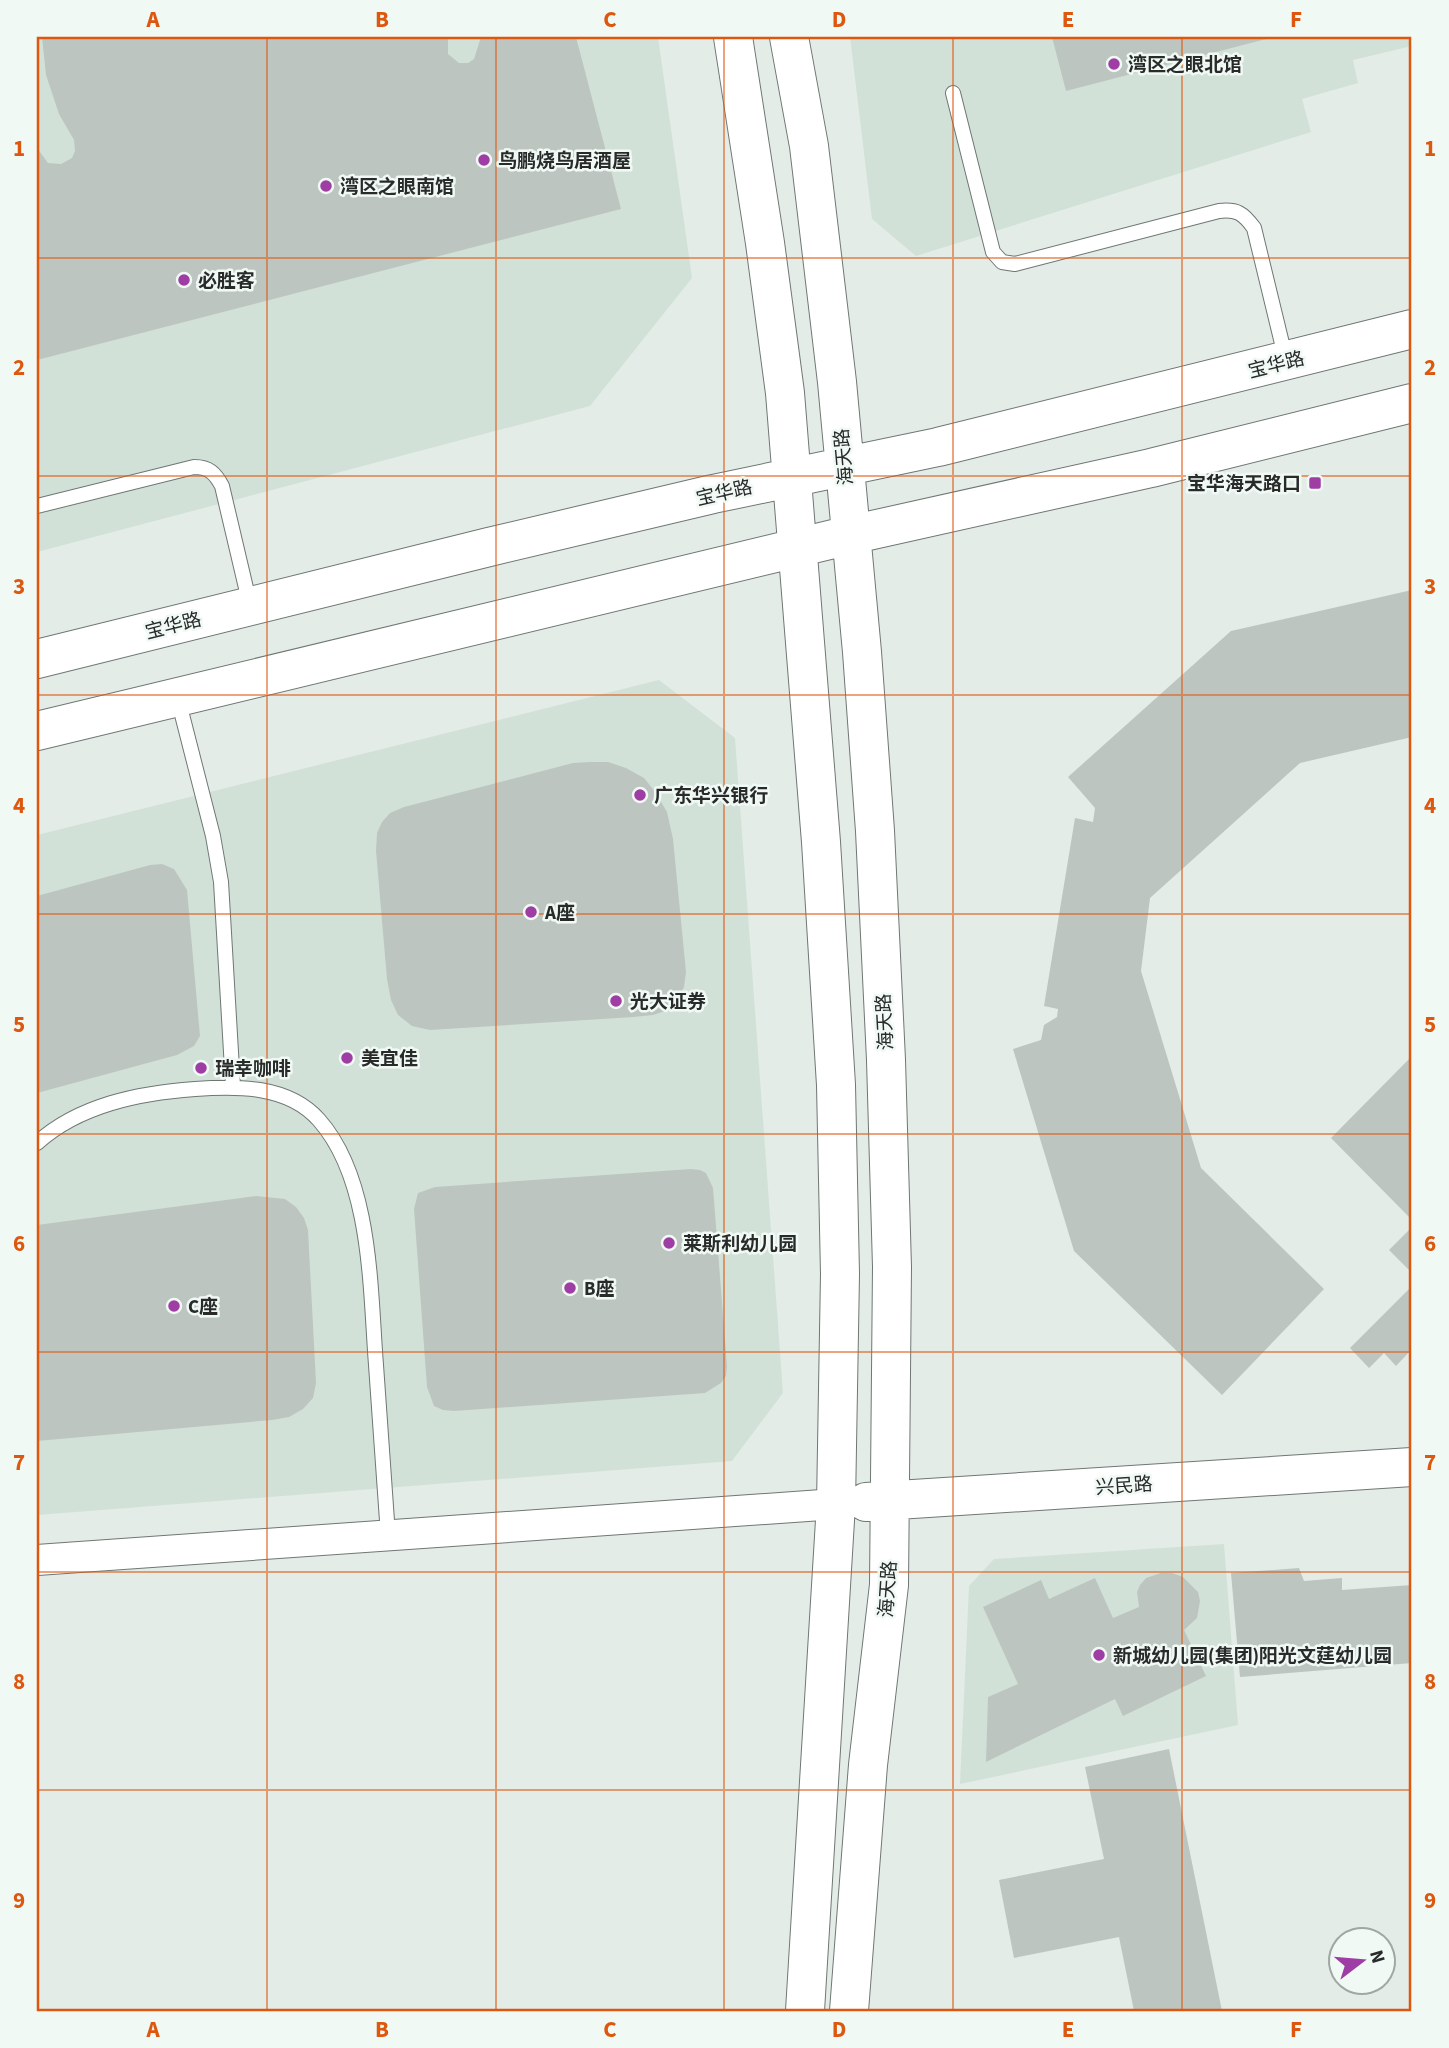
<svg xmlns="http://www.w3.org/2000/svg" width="1449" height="2048" font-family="'Source Sans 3','Noto Sans SC',sans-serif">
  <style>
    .built { fill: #d1e1d8 }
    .building { fill: #bdc5c0 }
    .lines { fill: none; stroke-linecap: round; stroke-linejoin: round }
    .lane-casing { stroke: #6f7773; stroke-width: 16 }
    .street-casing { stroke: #6f7773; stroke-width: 32 }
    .secondary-casing { stroke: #6f7773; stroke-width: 40 }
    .lane { stroke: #fff; stroke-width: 14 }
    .street { stroke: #fff; stroke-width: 30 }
    .secondary { stroke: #fff; stroke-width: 38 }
    .grid { fill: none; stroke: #de570e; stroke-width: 2; stroke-opacity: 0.55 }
    .poi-dot { fill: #9e3da4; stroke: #f0f9f4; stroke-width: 2.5 }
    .labels { text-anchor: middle; stroke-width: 5; stroke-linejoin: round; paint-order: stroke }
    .poi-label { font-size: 19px; font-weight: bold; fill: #282b2a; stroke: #f0f9f4; text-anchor: start }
    .street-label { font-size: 19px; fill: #282b2a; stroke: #f0f9f4 }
    .neatline { fill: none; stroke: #de570e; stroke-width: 2.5 }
    .grid-label { font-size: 23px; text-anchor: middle; font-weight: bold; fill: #de570e }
  </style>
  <rect width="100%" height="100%" fill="#e3ece7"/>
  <!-- built -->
  <path class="built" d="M 37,37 L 658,37 L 692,278 L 590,406 L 37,552 Z
    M 850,37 L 1412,37 L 1412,46 L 1353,60 L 1358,83 L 1302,99 L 1311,132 L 916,256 L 872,219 Z
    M 659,680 L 735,738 L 783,1393 L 732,1461 L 37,1515 L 37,835 Z
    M 1224,1544 L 1238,1725 L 960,1784 L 969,1586 L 994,1559 Z"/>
  <!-- building -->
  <path class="building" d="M 42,37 L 448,37 L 448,54 L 459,63 L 468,63 L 474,59 L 481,37 L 576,37 L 621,209 L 37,360 L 37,148 L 48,163 L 61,164 L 72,158 L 75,151 L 74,140 L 59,114 L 46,75 Z
    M 1052,37 L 1270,37 L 1270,38 L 1066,91 Z
    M 1412,590 L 1412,737 L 1300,763 L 1150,898 L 1141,971 L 1201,1168 L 1324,1289 L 1222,1395 L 1074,1251 L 1013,1049 L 1041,1040 L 1044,1025 L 1057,1017 L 1058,1009 L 1044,1006 L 1075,818 L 1093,822 L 1095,808 L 1068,777 L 1231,631 Z
    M 590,762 L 608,762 L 626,768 L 644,778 L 656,793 L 667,812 L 673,839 L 686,972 L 684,987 L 677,1001 L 668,1010 L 653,1015 L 633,1017 L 430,1030 L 412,1026 L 398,1015 L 391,1000 L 387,979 L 376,851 L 377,833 L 382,822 L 390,813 L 404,807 L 573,763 Z
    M 162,864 L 174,869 L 187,890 L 200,1036 L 194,1046 L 177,1055 L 37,1093 L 37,896 L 150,865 Z
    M 1412,1056 L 1412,1220 L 1331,1138 Z
    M 691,1169 L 700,1170 L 706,1173 L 713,1188 L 727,1366 L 726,1376 L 721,1383 L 705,1393 L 454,1411 L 443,1410 L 434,1406 L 427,1387 L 414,1209 L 418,1193 L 435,1187 Z
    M 256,1196 L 285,1199 L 296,1207 L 304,1218 L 308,1230 L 316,1383 L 313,1398 L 303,1409 L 289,1417 L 272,1420 L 37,1441 L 37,1225 Z
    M 1412,1227 L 1412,1273 L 1389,1250 Z
    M 1412,1286 L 1412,1349 L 1396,1366 L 1384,1353 L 1369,1368 L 1350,1348 Z
    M 1299,1568 L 1304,1581 L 1342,1578 L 1342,1590 L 1412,1585 L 1412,1663 L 1240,1677 L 1231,1573 Z
    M 1161,1573 L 1172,1573 L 1183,1577 L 1198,1592 L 1200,1601 L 1197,1618 L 1184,1630 L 1206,1676 L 1123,1716 L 1115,1699 L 986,1762 L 988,1697 L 1018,1684 L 983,1607 L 1041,1580 L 1049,1599 L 1095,1578 L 1113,1618 L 1139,1607 L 1137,1592 L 1140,1585 L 1146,1578 Z
    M 1169,1749 L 1222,2011 L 1134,2011 L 1119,1937 L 1014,1958 L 999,1880 L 1104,1859 L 1085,1767 Z"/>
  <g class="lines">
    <defs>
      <path id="lane" d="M 953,93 L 993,252 L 1002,262 L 1015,264 L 1219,211 C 1237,209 1243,213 1254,228 L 1286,360
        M 37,506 L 194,467 C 209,467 215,473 222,486 L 250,605
        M 178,699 L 213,836 L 221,882 L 233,1086
        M 37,1143 C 79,1105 139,1093 195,1089 C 237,1086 288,1085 319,1120 C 372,1180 370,1289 376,1365 C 380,1422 384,1478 388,1535"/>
      <path id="street" d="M 37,1560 L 836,1504"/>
      <path id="secondary" d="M 733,37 L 765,243 L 785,393 L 821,842 L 836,1085 L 840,1274 L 836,1504 L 805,2011
        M 789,37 L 809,146 L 837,382 L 862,652 L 875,831 L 886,1060 L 892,1267 L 889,1585 L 868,1765 L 849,2011
        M 37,659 L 489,547 L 713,494 L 938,447 L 1412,329
        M 37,731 L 850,535 L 1151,468 L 1412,403
        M 866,1502 L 1412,1467"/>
    </defs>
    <!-- lane casing -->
    <use href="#lane" class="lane-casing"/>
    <!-- street casing -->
    <use href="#street" class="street-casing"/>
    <!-- secondary casing -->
    <use href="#secondary" class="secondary-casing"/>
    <!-- lane -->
    <use href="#lane" class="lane"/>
    <!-- street -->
    <use href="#street" class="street"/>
    <!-- secondary -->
    <use href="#secondary" class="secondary"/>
  </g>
  <!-- grid -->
  <path class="grid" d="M 267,37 L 267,2011M 496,37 L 496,2011M 724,37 L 724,2011M 953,37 L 953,2011M 1182,37 L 1182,2011M 37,258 L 1412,258M 37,476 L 1412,476M 37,695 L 1412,695M 37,914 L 1412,914M 37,1134 L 1412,1134M 37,1352 L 1412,1352M 37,1572 L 1412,1572M 37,1790 L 1412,1790"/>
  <!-- markers -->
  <g class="poi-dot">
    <circle cx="1114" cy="64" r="7"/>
    <circle cx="484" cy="160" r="7"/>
    <circle cx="326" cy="186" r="7"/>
    <circle cx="184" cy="280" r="7"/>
    <rect x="1308" y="476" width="14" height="14" rx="3.5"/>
    <circle cx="640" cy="795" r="7"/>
    <circle cx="531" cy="912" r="7"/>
    <circle cx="616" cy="1001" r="7"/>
    <circle cx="347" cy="1058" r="7"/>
    <circle cx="201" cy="1068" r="7"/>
    <circle cx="669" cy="1243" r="7"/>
    <circle cx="570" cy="1288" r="7"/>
    <circle cx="174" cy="1306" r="7"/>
    <circle cx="1099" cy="1655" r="7"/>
  </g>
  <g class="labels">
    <!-- poi labels -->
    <g class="poi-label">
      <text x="1128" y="71">湾区之眼北馆</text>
      <text x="498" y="167">鸟鹏烧鸟居酒屋</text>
      <text x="340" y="193">湾区之眼南馆</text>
      <text x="198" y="287">必胜客</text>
      <text x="1301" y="490" text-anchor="end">宝华海天路口</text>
      <text x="654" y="802">广东华兴银行</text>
      <text x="545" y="919">A座</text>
      <text x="630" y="1008">光大证券</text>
      <text x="361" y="1065">美宜佳</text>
      <text x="215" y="1075">瑞幸咖啡</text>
      <text x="683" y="1250">莱斯利幼儿园</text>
      <text x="584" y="1295">B座</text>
      <text x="188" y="1313">C座</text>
      <text x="1113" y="1662">新城幼儿园(集团)阳光文莛幼儿园</text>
    </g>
    <!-- street labels -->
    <g class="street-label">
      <text transform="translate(1276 364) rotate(-14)" y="7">宝华路</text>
      <text transform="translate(843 457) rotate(-95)" y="7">海天路</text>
      <text transform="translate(724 492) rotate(-13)" y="7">宝华路</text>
      <text transform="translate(173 625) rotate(-14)" y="7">宝华路</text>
      <text transform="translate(884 1022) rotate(-93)" y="7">海天路</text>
      <text transform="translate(1124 1485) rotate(-4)" y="7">兴民路</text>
      <text transform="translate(887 1589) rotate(-86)" y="7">海天路</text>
    </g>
  </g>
  <!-- border -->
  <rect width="1449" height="2048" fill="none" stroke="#f0f9f4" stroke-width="77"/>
  <!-- north arrow -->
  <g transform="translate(1362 1961) rotate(74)"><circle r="33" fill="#f0f9f4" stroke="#a0a7a3" stroke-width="2"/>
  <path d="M0-5L12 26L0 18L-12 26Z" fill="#9e3da4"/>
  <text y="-10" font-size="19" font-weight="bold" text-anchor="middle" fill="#282b2a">N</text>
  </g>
  <rect x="38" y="38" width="1372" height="1972" class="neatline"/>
  <g class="grid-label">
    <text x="153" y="27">A</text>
    <text x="382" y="27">B</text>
    <text x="610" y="27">C</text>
    <text x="839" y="27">D</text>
    <text x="1068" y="27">E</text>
    <text x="1296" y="27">F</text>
    <text x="19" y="156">1</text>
    <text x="1430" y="156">1</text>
    <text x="19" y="375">2</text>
    <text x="1430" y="375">2</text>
    <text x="19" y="594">3</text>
    <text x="1430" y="594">3</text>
    <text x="19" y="813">4</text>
    <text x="1430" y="813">4</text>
    <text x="19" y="1032">5</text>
    <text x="1430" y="1032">5</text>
    <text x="19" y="1251">6</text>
    <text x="1430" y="1251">6</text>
    <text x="19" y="1470">7</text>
    <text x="1430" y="1470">7</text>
    <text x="19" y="1689">8</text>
    <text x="1430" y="1689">8</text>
    <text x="19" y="1908">9</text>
    <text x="1430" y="1908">9</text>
    <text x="153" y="2037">A</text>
    <text x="382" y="2037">B</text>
    <text x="610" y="2037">C</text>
    <text x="839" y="2037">D</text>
    <text x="1068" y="2037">E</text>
    <text x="1296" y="2037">F</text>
  </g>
</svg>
